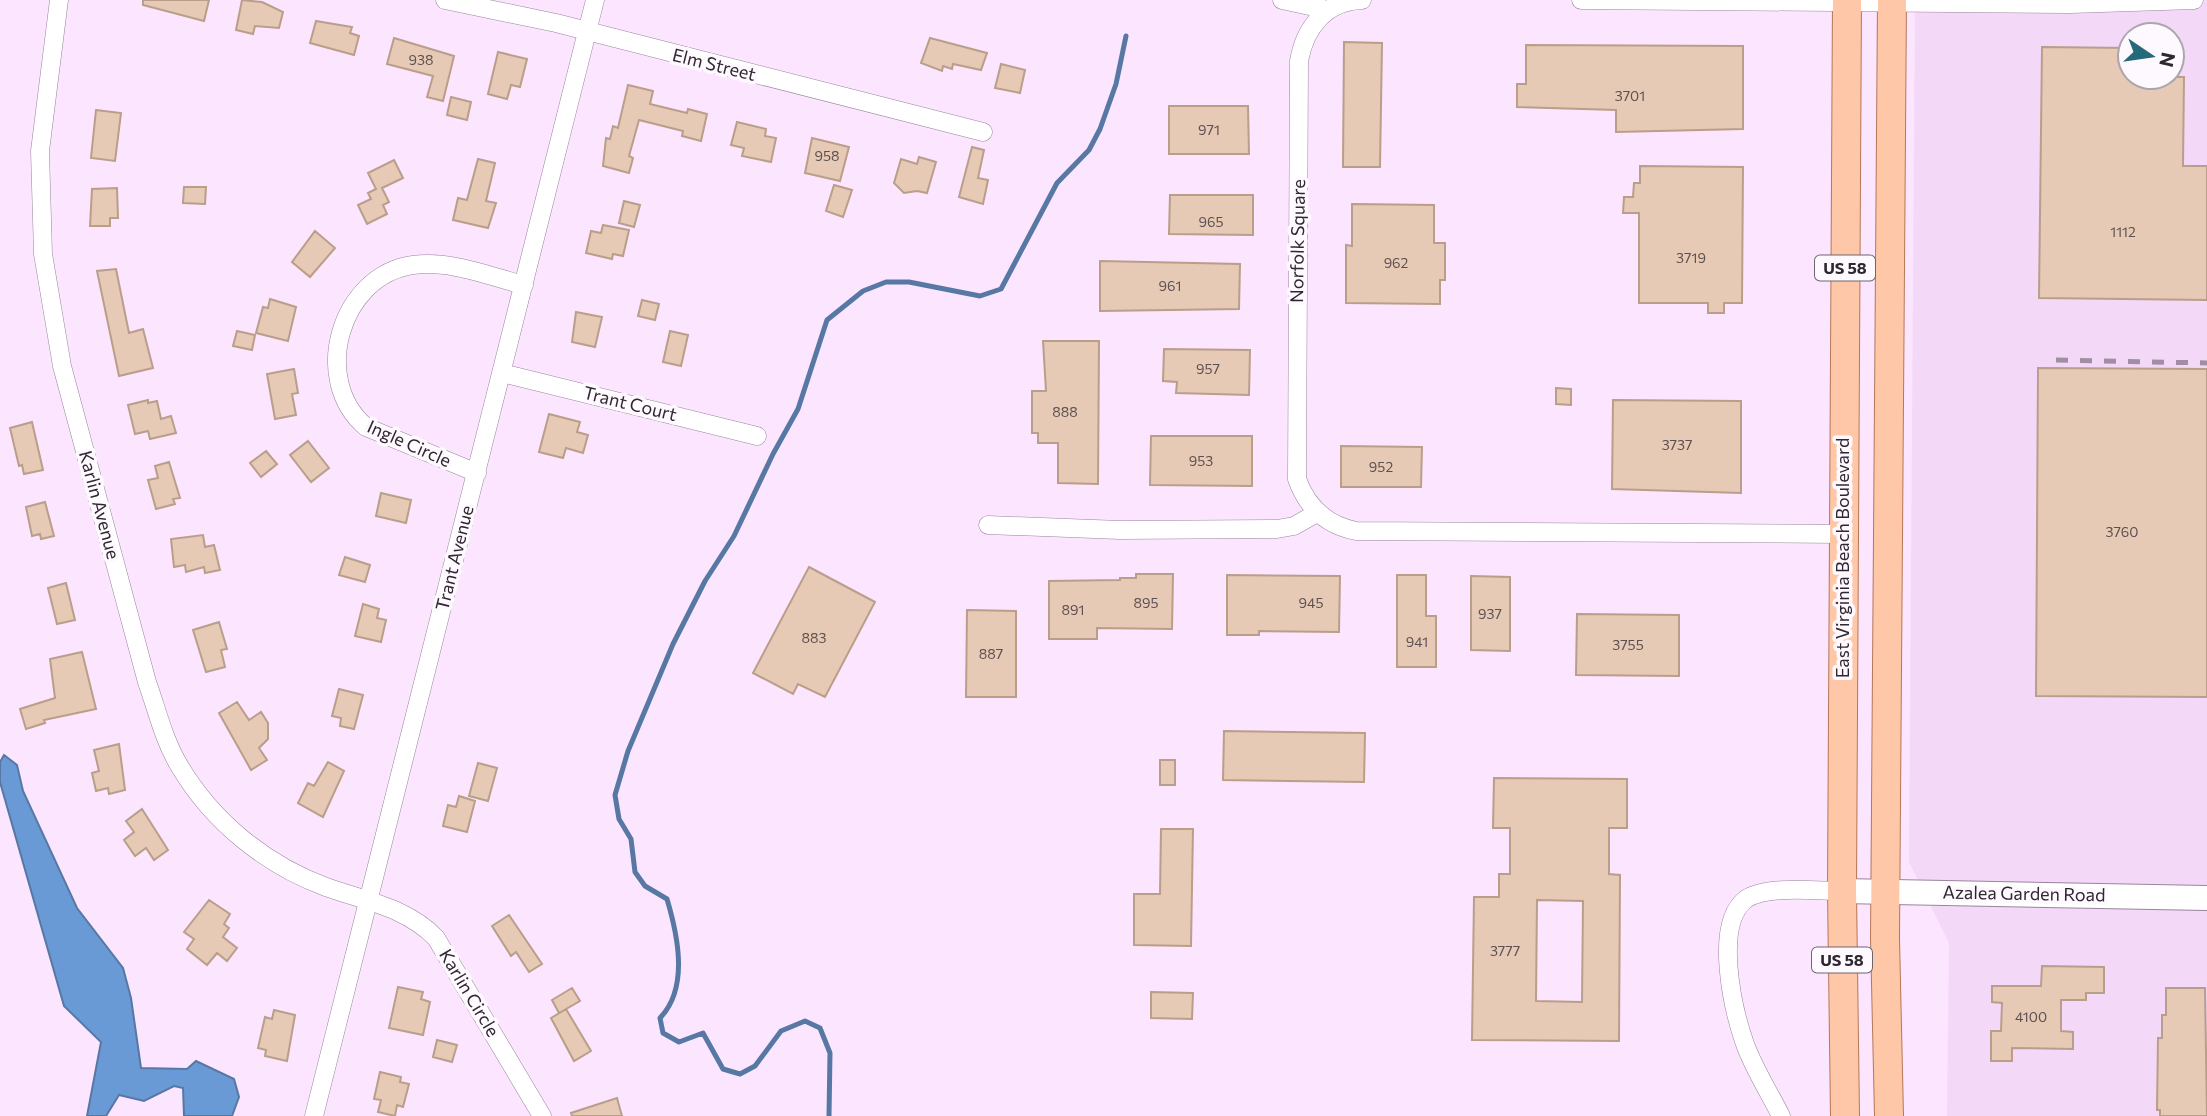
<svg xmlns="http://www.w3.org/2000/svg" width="2207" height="1116" font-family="Commissioner,sans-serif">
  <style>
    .built { fill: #f4d8f8; fill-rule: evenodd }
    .water { fill: #699ad5; stroke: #5878a4; stroke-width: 2 }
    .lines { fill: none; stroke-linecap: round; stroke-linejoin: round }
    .stream { stroke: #5878a4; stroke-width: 5 }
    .building { fill: #e6cab5; stroke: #b99e8a; stroke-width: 2; fill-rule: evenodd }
    .street-casing { stroke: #9a849c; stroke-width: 19 }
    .secondary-casing { stroke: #9a849c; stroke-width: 26 }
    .primary-casing { stroke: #b67757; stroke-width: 30 }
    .street { stroke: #fff; stroke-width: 18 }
    .secondary { stroke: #fff; stroke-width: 24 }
    .primary { stroke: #fec7a7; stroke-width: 28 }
    .rail { stroke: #a08fa2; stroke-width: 5; stroke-dasharray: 12 12; stroke-linecap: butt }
    .labels { text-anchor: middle; stroke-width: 7; stroke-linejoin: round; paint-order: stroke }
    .number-label { font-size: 14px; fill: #5d5051 }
    .shield { fill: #fef9fe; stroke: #6d666e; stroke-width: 2 }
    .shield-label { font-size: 16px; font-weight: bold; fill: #2f2730 }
    .street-label { font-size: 18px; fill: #2f2730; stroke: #fef9fe }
  </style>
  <rect width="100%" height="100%" fill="#fce5ff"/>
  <!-- built -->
  <path class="built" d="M 1915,0 L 2207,0 L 2207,1116 L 1947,1116 L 1949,943 L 1909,862 ZM 2130,35 L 2172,35 L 2172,77 L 2130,77 Z"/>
  <!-- water -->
  <path class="water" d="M 4,755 L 17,765 L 23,791 L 77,908 L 123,968 L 131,998 L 141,1068 L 187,1069 L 196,1061 L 234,1079 L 239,1097 L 232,1116 L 184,1116 L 183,1088 L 174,1086 L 144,1101 L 119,1095 L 106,1116 L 87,1116 L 101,1042 L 64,1006 L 0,782 L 0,762 Z"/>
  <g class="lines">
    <!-- stream -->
    <path class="stream" d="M 829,1116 L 830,1053 L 820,1028 L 805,1021 L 781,1031 L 755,1066 L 740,1074 L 723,1069 L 703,1033 L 679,1042 L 663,1033 L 660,1018 C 689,988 678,936 667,899 L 645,886 L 635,872 L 631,839 L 619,819 L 615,795 L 628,751 L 673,644 L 705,581 L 734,536 L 773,454 L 798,409 L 827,320 L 863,291 L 886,282 L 909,282 L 980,296 L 1001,289 L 1057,183 L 1089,150 L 1100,129 L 1116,84 L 1126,36"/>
  </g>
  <!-- building -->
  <path class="building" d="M 143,0 L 209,0 L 204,21 L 143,5 Z
    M 242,0 L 262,2 L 283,12 L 279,28 L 255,26 L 253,34 L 236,30 Z
    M 316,21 L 352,27 L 350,33 L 359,36 L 354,55 L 310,43 Z
    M 394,38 L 454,56 L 443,101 L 427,97 L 433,76 L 387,64 Z
    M 930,38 L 987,53 L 981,70 L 953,64 L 952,69 L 943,66 L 942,71 L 921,63 Z
    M 1344,42 L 1382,43 L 1380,167 L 1343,167 Z
    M 1526,45 L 1743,46 L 1743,129 L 1616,132 L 1616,110 L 1517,107 L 1517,84 L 1526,84 Z
    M 2042,47 L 2130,48 L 2130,77 L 2184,77 L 2183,166 L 2207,166 L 2207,300 L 2039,298 Z
    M 498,52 L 527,59 L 520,87 L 511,85 L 507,99 L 488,94 Z
    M 1001,64 L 1025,70 L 1020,93 L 995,88 Z
    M 628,85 L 653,91 L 650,104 L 687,113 L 688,109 L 707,114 L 701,141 L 682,136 L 683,131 L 639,120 L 629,156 L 633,158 L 629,173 L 603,166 L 606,138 L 610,139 L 613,126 L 618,128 Z
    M 451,97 L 471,102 L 467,120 L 447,115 Z
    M 1169,106 L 1248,106 L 1249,154 L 1169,154 Z
    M 96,110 L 121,113 L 115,161 L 91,158 Z
    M 737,122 L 766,129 L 765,136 L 776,138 L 771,162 L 742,156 L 744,148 L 731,145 Z
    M 812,138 L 849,147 L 840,181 L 805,173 Z
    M 972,147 L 984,150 L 978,178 L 988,180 L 983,204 L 959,197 Z
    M 919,157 L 936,162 L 927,193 L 917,191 L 904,193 L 894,183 L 901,159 L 917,164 Z
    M 478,159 L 495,163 L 486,201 L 496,203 L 488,228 L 453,220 L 458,198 L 467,200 Z
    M 394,160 L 403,178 L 382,188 L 389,202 L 383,205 L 387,214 L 367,224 L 358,205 L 371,199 L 368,193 L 376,189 L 368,173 Z
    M 1640,166 L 1743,167 L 1742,303 L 1724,303 L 1724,313 L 1708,313 L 1708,303 L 1639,303 L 1639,213 L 1623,213 L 1624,197 L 1633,197 L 1634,183 L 1640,183 Z
    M 834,185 L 852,190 L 843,217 L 826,211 Z
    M 184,187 L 206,187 L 205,204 L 183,203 Z
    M 117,188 L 118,218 L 110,218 L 110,226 L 90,226 L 92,189 Z
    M 1170,195 L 1253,195 L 1253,235 L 1169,234 Z
    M 624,201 L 640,205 L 634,227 L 619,223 Z
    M 1352,204 L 1434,205 L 1434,243 L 1445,243 L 1445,280 L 1440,280 L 1440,304 L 1346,303 L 1346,245 L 1352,246 Z
    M 603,225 L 629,230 L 623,256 L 613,254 L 612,259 L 586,253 L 591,231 L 601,233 Z
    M 315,231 L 335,248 L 310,277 L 292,262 Z
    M 1100,261 L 1240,264 L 1239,309 L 1100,311 Z
    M 116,269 L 129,333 L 143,329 L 153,368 L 119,376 L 97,271 Z
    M 270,299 L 296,307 L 288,341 L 256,333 L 263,307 L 268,308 Z
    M 642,300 L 659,304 L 655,320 L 638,316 Z
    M 576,312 L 602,317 L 595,347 L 572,342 Z
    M 237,331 L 255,335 L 252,350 L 233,346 Z
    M 670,331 L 688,335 L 681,366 L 663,362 Z
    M 1043,341 L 1099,341 L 1098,484 L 1058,483 L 1058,443 L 1038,443 L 1038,433 L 1032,433 L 1032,391 L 1046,391 Z
    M 1164,349 L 1250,350 L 1249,395 L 1176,393 L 1177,382 L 1163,381 Z
    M 2038,368 L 2207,369 L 2207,697 L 2036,696 Z
    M 294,369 L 298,393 L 292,394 L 296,415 L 275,419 L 267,374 Z
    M 1556,388 L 1571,389 L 1571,405 L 1556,404 Z
    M 148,400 L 148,403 L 157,401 L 161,419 L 171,416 L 176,433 L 150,439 L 148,431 L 135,434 L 128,405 Z
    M 1613,400 L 1741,401 L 1741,493 L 1612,489 Z
    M 549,414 L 580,422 L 577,432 L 588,435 L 583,453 L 566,448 L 563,458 L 539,452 Z
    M 32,422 L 43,470 L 24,474 L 22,465 L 19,466 L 10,428 Z
    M 1151,436 L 1252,436 L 1252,486 L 1150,485 Z
    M 308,441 L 329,468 L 311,482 L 290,455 Z
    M 1341,446 L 1422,447 L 1421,487 L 1341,487 Z
    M 266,451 L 277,464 L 261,477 L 250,463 Z
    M 169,462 L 180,498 L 173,499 L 175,504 L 156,509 L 148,480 L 158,478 L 155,466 Z
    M 381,493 L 411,500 L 406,523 L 376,516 Z
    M 45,502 L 54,536 L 41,539 L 40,534 L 32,536 L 26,507 Z
    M 203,535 L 205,547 L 214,545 L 220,570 L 205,573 L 204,567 L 186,572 L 185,565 L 174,567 L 171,539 Z
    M 345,557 L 370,565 L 365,582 L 339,575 Z
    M 809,567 L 875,602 L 825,697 L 798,684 L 793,694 L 753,673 Z
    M 1136,574 L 1173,574 L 1172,629 L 1097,628 L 1097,639 L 1049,639 L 1049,581 L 1120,580 L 1120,578 L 1136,578 Z
    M 1227,575 L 1340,576 L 1339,632 L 1259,631 L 1259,635 L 1227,635 Z
    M 1397,575 L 1426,575 L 1426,616 L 1436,616 L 1436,667 L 1397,667 Z
    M 1471,576 L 1510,577 L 1510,651 L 1471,650 Z
    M 66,583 L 75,620 L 57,624 L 48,588 Z
    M 363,604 L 379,609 L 377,618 L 386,620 L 381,642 L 355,636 Z
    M 967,610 L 1016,611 L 1016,697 L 966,697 Z
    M 1577,614 L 1679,615 L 1679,676 L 1576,675 Z
    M 219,622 L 227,649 L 221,650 L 225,667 L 206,672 L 193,630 Z
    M 82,652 L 96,709 L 44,720 L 45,723 L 26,729 L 20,709 L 55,698 L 50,659 Z
    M 339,689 L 363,695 L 354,729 L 340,726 L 341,718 L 332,716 Z
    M 237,702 L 249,720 L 261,712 L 268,723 L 268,739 L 259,748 L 267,760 L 251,770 L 219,713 Z
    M 1224,731 L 1365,733 L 1364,782 L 1223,780 Z
    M 119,744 L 125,790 L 109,794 L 108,788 L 96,791 L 92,773 L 99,771 L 94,750 Z
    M 1160,760 L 1175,760 L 1175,785 L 1160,785 Z
    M 328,762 L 344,771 L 323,817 L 298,803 L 308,783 L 314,786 Z
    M 478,763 L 497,768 L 488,801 L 469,796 Z
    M 1494,778 L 1627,779 L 1627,828 L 1609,828 L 1609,874 L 1620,875 L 1619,1041 L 1472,1040 L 1474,897 L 1499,897 L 1499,874 L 1510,874 L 1510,828 L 1493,828 ZM 1537,900 L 1583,901 L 1582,1002 L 1536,1001 Z
    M 459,796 L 475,801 L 467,832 L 443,826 L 448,805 L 456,807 Z
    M 142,809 L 168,850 L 154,860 L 146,848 L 135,856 L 124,840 L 134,832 L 126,821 Z
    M 1161,829 L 1193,829 L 1191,946 L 1134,945 L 1134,894 L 1160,894 Z
    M 209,900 L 230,914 L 224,924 L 229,928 L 223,937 L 237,948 L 227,961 L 217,953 L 207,965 L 187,949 L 194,939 L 184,932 Z
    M 509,915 L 542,964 L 529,972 L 516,952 L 511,956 L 492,926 Z
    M 2042,966 L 2104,967 L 2104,993 L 2086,993 L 2086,1000 L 2061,1000 L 2061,1031 L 2073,1032 L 2073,1049 L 2012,1048 L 2012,1061 L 1991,1061 L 1991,1031 L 2001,1031 L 2002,1003 L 1992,1002 L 1992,986 L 2041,986 Z
    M 398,987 L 423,992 L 421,999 L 430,1002 L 423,1035 L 389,1028 Z
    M 572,988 L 580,1001 L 559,1013 L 552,1000 Z
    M 2166,988 L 2205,988 L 2207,1116 L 2160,1116 L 2160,1110 L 2157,1110 L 2158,1038 L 2162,1038 L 2162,1015 L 2166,1015 Z
    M 1151,992 L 1193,993 L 1192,1019 L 1151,1018 Z
    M 566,1009 L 591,1051 L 574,1061 L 551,1018 Z
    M 274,1010 L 295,1015 L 287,1061 L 265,1056 L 266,1050 L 258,1048 L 265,1017 L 272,1019 Z
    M 437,1040 L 457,1045 L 452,1062 L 433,1057 Z
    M 380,1072 L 401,1077 L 400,1082 L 409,1084 L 403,1107 L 397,1105 L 395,1116 L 378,1112 L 381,1100 L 374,1099 Z
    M 617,1098 L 622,1116 L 572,1116 L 571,1113 Z"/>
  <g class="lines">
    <defs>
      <path id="street" d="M 59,0 L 40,151 L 43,254 L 62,366 L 147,682 C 157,710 164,741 180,767 C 213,822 266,865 326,887 C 365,901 406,907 436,938 L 542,1116
        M 445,0 L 556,23 L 983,132
        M 1282,0 L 1328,10
        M 1362,0 C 1326,1 1305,27 1299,61 L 1297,479 C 1307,507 1326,525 1356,531 L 1843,534
        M 1581,0 L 2070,4 L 2194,0
        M 502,373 L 757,436
        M 477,473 L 366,427 C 310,380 340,275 413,265 C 450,260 489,276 524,285
        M 988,525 L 1120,530 L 1277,529 L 1294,526 L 1317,513
        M 314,1116 L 595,0
        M 1781,1116 C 1769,1092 1754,1069 1745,1044 C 1733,1010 1713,924 1746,899 C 1766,885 1817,891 1842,891"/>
      <path id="secondary" d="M 1842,891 L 2207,898"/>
      <path id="primary" d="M 1845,1116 L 1842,891 L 1847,0
        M 1889,1116 L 1885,938 L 1892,0"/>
    </defs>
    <!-- street casing -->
    <use href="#street" class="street-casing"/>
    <!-- secondary casing -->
    <use href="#secondary" class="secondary-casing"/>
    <!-- primary casing -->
    <use href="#primary" class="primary-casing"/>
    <!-- street -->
    <use href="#street" class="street"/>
    <!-- secondary -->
    <use href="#secondary" class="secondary"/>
    <!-- primary -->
    <use href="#primary" class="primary"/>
    <!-- rail -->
    <path class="rail" d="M 2056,360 L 2207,363"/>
  </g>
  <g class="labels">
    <!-- number labels -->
    <g class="number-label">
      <text x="421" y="65">938</text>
      <text x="1630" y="101">3701</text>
      <text x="1209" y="135">971</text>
      <text x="827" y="161">958</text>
      <text x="1211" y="227">965</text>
      <text x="2123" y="237">1112</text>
      <text x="1691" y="263">3719</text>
      <text x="1396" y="268">962</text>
      <text x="1170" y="291">961</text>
      <text x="1208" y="374">957</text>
      <text x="1065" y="417">888</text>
      <text x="1677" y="450">3737</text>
      <text x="1201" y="466">953</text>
      <text x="1381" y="472">952</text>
      <text x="2122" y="537">3760</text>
      <text x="1146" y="608">895</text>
      <text x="1311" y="608">945</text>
      <text x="1073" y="615">891</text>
      <text x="1490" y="619">937</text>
      <text x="814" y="643">883</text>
      <text x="1417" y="647">941</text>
      <text x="1628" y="650">3755</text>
      <text x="991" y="659">887</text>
      <text x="1505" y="956">3777</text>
      <text x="2031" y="1022">4100</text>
    </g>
    <!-- shield labels -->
    <g class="shield">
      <rect x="1815" y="255.5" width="60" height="25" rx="5"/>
      <rect x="1812" y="947.5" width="60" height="25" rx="5"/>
    </g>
    <g class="shield-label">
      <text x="1845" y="274">US 58</text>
      <text x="1842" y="966">US 58</text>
    </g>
    <!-- street labels -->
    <g class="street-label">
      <text transform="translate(714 65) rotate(14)" y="6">Elm Street</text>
      <text transform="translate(1298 241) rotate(-89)" y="6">Norfolk Square</text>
      <text transform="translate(630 404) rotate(14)" y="6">Trant Court</text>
      <text transform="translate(409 444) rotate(24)" y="6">Ingle Circle</text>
      <text transform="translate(99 505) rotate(75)" y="6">Karlin Avenue</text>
      <text transform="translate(455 558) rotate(-76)" y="6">Trant Avenue</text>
      <text transform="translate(1843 558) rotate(-90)" y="6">East Virginia Beach Boulevard</text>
      <text transform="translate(2024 894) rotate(1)" y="6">Azalea Garden Road</text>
      <text transform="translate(469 993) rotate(59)" y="6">Karlin Circle</text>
    </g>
  </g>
  <!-- north arrow -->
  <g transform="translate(2151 56) rotate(103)"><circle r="33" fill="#fef9fe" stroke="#aba5ac" stroke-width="2"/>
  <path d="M0-5L12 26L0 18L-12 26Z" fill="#246a79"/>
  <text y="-10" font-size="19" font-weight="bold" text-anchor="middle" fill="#2f2730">N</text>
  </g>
</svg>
